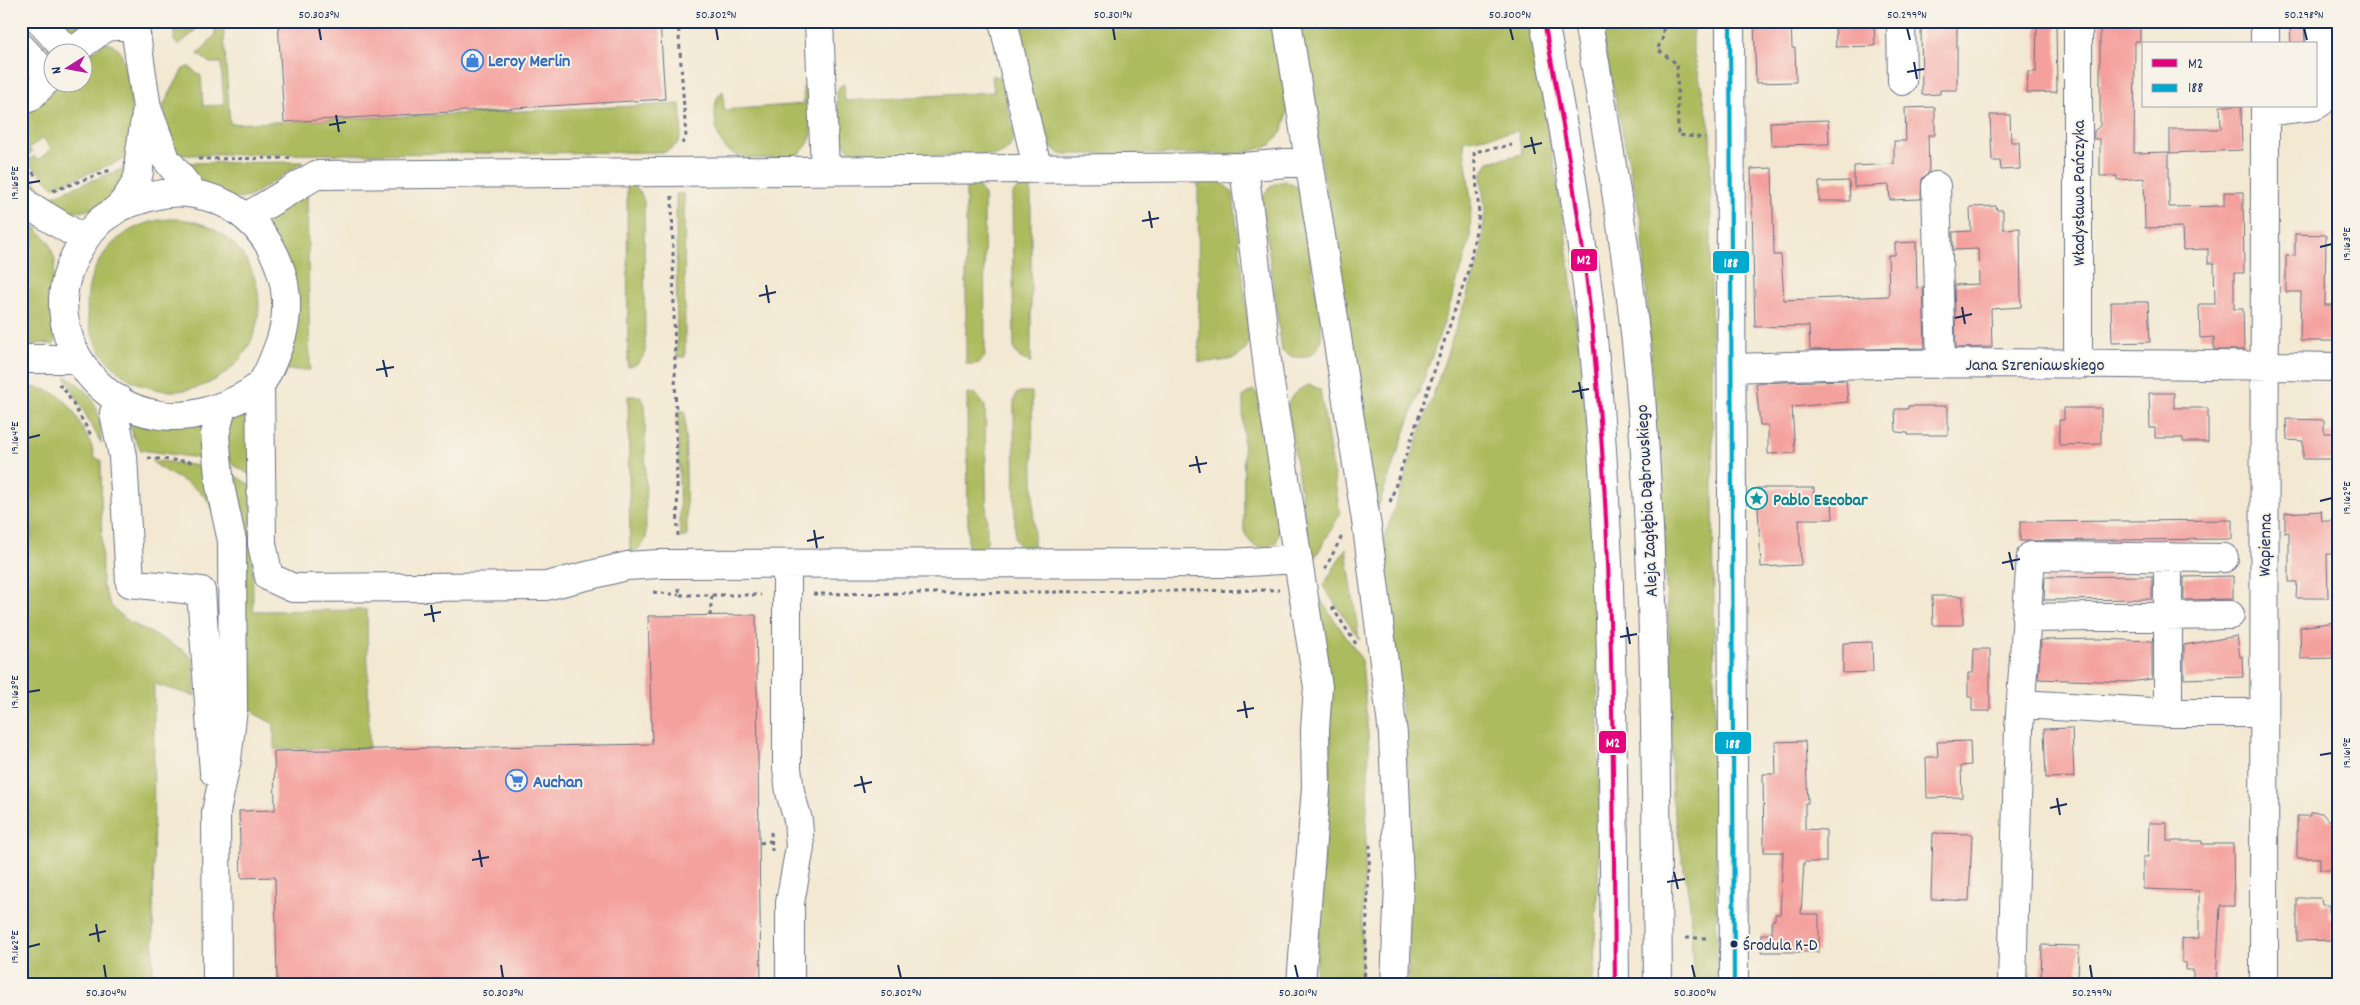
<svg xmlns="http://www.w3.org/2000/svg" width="2360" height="1005" font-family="Dekko,sans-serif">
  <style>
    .green { fill: #adbb5e; stroke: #64755e }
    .building { fill: #f4a09d }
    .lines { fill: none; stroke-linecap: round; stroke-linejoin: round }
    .minor-casing { stroke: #677086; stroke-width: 30 }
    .major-casing { stroke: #677086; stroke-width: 30 }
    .path { stroke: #677086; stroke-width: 3; stroke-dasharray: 4 4; stroke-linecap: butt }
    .minor { stroke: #fff; stroke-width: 28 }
    .major { stroke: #fff; stroke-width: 28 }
    .bus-1-casing { stroke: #f7f3e8; stroke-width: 8 }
    .bus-2-casing { stroke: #f7f3e8; stroke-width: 8 }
    .bus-1 { stroke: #e5007d; stroke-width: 4 }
    .bus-2 { stroke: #00a9ce; stroke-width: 4 }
    .ticks { fill: none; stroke: #1b2f5e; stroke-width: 2 }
    .bus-dot { fill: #1b2f5e; stroke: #f7f3e8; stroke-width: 2 }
    .labels { text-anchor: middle; stroke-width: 4; stroke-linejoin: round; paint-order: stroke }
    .bus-label { font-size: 17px; fill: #1b2f5e; stroke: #f7f3e8; text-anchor: start }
    .shop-label { font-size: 18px; font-weight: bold; fill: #366cbe; stroke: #f7f3e8; text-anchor: start }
    .street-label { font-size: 18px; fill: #1b2f5e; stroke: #f7f3e8 }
    .culture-label { font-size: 18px; font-weight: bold; fill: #0d838f; stroke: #f7f3e8; text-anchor: start }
    .line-badge { stroke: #f7f3e8; stroke-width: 2 }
    .badge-label { font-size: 14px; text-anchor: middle; font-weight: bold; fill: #fff }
    .neatline { fill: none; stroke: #1b2f5e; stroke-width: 2 }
    .ticks-label { font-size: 12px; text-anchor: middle; fill: #1b2f5e }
  </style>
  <rect width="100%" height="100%" fill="#f7f3e8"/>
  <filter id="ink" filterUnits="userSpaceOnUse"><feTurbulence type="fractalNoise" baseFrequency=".02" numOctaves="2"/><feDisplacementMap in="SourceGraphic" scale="10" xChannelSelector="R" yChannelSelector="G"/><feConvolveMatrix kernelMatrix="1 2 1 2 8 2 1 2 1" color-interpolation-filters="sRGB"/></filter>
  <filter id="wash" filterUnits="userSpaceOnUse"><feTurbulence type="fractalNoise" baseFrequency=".0096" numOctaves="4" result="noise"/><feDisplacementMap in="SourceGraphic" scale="20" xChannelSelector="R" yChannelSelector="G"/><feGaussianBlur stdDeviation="1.12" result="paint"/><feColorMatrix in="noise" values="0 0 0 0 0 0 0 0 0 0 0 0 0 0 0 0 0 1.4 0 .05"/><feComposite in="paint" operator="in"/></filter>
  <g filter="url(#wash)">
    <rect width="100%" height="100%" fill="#f3e8d1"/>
    <!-- green -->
    <path class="green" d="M 67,21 L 95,21 L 75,42 L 59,32 L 68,23 Z
      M 175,21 L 198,21 L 194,32 L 179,45 L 174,41 Z
      M 215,21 L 223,21 L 230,124 L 680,104 C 681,120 687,145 667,150 L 666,152 L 175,155 L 163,106 L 183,69 L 189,67 L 201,76 L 203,106 L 224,105 L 221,63 L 210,63 L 198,54 L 215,35 Z
      M 1015,21 L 1275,21 L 1287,112 L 1283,130 L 1271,145 L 1241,154 L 1061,154 L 1050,147 L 1040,134 Z
      M 1299,21 L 1530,21 L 1565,231 L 1584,390 L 1596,601 L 1600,837 L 1593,984 L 1408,984 L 1410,801 L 1392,618 L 1382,544 L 1481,255 L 1485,211 L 1481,175 L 1489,162 L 1522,154 L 1518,131 L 1463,141 L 1471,200 L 1470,240 L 1447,314 L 1377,510 Z
      M 1599,21 L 1693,21 L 1693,48 L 1710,128 L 1717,984 L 1691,984 L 1693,976 L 1690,904 L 1672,797 L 1669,630 L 1642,225 Z
      M 106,42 C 111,44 115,45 119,50 C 132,68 133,133 133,156 L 53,187 L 27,161 L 34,156 L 38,160 L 51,149 L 43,138 L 29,148 L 32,152 L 24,159 L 21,156 L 21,106 L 58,83 L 82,82 L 83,59 Z
      M 992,75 L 1001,78 L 1014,134 C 1012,145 1009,151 998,155 L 864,157 C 832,148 838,118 837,91 L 840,86 L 844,84 L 845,101 L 994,92 Z
      M 803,87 L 811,94 C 812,120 820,141 794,157 C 755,158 716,168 715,115 C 715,106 715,97 723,91 L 724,110 L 804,104 Z
      M 304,162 L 249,197 L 238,199 L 196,183 L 178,163 Z
      M 132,165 C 126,175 120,191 112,198 C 96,211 69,218 51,204 C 40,196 31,184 21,174 L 21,167 L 46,193 L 52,196 Z
      M 1198,179 L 1221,181 L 1233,193 L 1250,336 C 1246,364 1221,361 1199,362 Z
      M 966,181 C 976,182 979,185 984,195 L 985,356 C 980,365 976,364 966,364 Z
      M 1031,181 L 1031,363 L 1020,358 L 1014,350 L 1012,195 L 1019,186 Z
      M 1285,181 L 1297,187 L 1300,193 L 1321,324 C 1321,330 1322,339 1319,345 C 1313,361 1293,360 1282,351 L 1262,199 C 1267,188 1272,183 1285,181 Z
      M 627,184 C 638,187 641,191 644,202 L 645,352 C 641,361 638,365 628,367 Z
      M 307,194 L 310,370 L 279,370 L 293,342 L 264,220 Z
      M 676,194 L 684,194 L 685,357 L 677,357 Z
      M 21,212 L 49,242 L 55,260 L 51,307 L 55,343 L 53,345 L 43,343 L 21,348 L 21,242 L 23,235 L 29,229 L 21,221 Z
      M87 305a86 86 0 1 1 172 0a86 86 0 1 1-172 0Z
      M 65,376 C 95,392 101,410 101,443 Z
      M 1310,385 L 1320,389 L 1340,514 L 1312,563 L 1287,406 C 1292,394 1297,389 1310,385 Z
      M 21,386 C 58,389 67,397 83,429 C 88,439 94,447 94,458 L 101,460 L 102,584 L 111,606 L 128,621 L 183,650 L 193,659 L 195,696 L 154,684 L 153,984 L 21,984 Z
      M 1253,390 L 1259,395 L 1280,529 L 1276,543 C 1258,551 1252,548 1244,531 L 1243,396 Z
      M 1021,392 L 1032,392 L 1034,551 C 1024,550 1020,549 1015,540 L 1014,401 L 1016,394 Z
      M 967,393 L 976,394 L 985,406 L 987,542 C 983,550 977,550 968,550 Z
      M 628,396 L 640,396 L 645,404 L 646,539 C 642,546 639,550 630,552 Z
      M 251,402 L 252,476 L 224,459 C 223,432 227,417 251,402 Z
      M 678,411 L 685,411 L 687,537 L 680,537 Z
      M 129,420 L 207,423 L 206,459 L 141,450 L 133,436 Z
      M 151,460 L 208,467 L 219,524 C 215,514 212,504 204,496 C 190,480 166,476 151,460 Z
      M 227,471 L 252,486 L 253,611 L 367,610 L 369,748 L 274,749 L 274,724 L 255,714 L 244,698 Z
      M 1346,548 L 1359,639 L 1323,586 Z
      M 1318,596 L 1362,660 L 1369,747 L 1361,984 L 1315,984 L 1330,767 L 1330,683 Z"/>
    <g id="blocks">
      <!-- building -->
      <path class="building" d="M 278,21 L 660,21 L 665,99 L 284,122 Z
        M 1754,21 L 1791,21 L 1792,48 L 1795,48 L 1796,82 L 1756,83 Z
        M 1928,21 L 1957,21 L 1957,90 L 1940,90 L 1940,94 L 1922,95 L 1921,26 L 1928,26 Z
        M 2290,21 L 2304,21 L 2305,44 L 2291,44 Z
        M 2037,22 L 2056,22 L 2057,92 L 2027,93 L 2028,72 L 2036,72 Z
        M 2100,22 L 2140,23 L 2140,41 L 2135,41 L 2134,153 L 2169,152 L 2169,207 L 2224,206 L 2224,192 L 2243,192 L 2244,273 L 2234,273 L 2234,309 L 2243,309 L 2244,350 L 2214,350 L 2214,337 L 2200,338 L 2199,304 L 2215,304 L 2214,263 L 2208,263 L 2208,249 L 2183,250 L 2182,227 L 2145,228 L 2144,178 L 2117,180 L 2117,176 L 2100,176 L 2100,139 L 2094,139 L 2094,131 L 2100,126 Z
        M 1835,24 L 1874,24 L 1875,46 L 1836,47 Z
        M 2220,106 L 2241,106 L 2242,150 L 2170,153 L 2170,129 L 2221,129 Z
        M 1935,107 L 1935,135 L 1928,135 L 1929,172 L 1922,179 L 1921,199 L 1890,200 L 1889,185 L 1854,187 L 1854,166 L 1894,164 L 1894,141 L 1906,141 L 1905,108 Z
        M 1990,115 L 2010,115 L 2011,142 L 2019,142 L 2020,169 L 2001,170 L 2000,161 L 1992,161 Z
        M 1828,120 L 1829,144 L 1771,145 L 1770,122 Z
        M 1772,168 L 1774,255 L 1781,255 L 1784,300 L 1889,296 L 1888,255 L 1895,255 L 1895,243 L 1916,242 L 1917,288 L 1923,287 L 1925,348 L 1810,350 L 1809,326 L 1755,327 L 1751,169 Z
        M 1849,181 L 1850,201 L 1819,201 L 1819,182 Z
        M 1996,206 L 1997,210 L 2003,210 L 2003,229 L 2020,228 L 2021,307 L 1991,309 L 1992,347 L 1956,348 L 1954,285 L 1979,284 L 1978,249 L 1953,250 L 1953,232 L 1971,231 L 1970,207 Z
        M 2295,234 L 2326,235 L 2325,305 L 2339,305 L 2339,341 L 2300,341 L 2301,292 L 2286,292 L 2286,255 L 2295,256 Z
        M 2111,302 L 2148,302 L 2150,342 L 2112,343 Z
        M 1846,380 L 1848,402 L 1792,407 L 1795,453 L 1768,454 L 1768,425 L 1760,425 L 1756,383 Z
        M 2149,393 L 2174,393 L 2174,408 L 2208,408 L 2208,442 L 2183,442 L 2183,438 L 2155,438 L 2155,428 L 2150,428 Z
        M 1908,406 L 1948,406 L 1948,435 L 1908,435 L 1908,433 L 1896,432 L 1895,409 L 1908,409 Z
        M 2064,408 L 2101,408 L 2101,444 L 2059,445 L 2059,420 L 2064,420 Z
        M 2286,419 L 2324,420 L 2324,433 L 2339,433 L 2339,459 L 2303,459 L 2303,441 L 2287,440 Z
        M 1757,488 L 1814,488 L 1813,499 L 1832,499 L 1833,519 L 1799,519 L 1801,565 L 1761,567 Z
        M 2321,511 L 2322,521 L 2339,521 L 2339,554 L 2327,554 L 2328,598 L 2296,598 L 2297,582 L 2289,582 L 2289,532 L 2285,533 L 2285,513 Z
        M 2232,520 L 2232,539 L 2020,541 L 2020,522 Z
        M 2152,576 L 2152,599 L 2044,600 L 2045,577 Z
        M 2233,576 L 2233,599 L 2184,600 L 2184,577 Z
        M 1932,596 L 1963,596 L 1963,625 L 1933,625 Z
        M 756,615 L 761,984 L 277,984 L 275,877 L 241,878 L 239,811 L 275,810 L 274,751 L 652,744 L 648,616 Z
        M 2336,622 L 2333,658 L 2301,659 L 2300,627 Z
        M 2237,636 L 2240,657 L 2242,656 L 2243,677 L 2184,679 L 2184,645 Z
        M 2099,639 L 2152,641 L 2152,679 L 2129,682 L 2038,679 L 2041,640 Z
        M 1872,642 L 1873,672 L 1843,673 L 1843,643 Z
        M 1974,649 L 1990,649 L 1990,711 L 1972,711 L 1972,697 L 1968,697 L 1968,673 L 1973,673 Z
        M 2072,728 L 2074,777 L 2046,778 L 2044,729 Z
        M 1805,741 L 1808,803 L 1805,803 L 1805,829 L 1826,830 L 1826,862 L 1804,862 L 1801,914 L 1819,914 L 1819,952 L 1761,952 L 1761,934 L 1772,934 L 1772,920 L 1775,920 L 1775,914 L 1780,914 L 1783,852 L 1764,852 L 1763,774 L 1776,774 L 1775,742 Z
        M 1970,741 L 1971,765 L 1961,766 L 1962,797 L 1927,798 L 1926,757 L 1938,757 L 1937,742 Z
        M 2312,812 L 2322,813 L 2328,820 L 2339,820 L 2339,870 L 2320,870 L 2320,858 L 2297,858 L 2297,816 L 2309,816 Z
        M 2149,823 L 2167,823 L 2167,841 L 2202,841 L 2202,844 L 2233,844 L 2234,906 L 2220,906 L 2216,983 L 2193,982 L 2193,970 L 2186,970 L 2186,963 L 2182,962 L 2182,939 L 2199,938 L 2199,891 L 2143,889 L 2143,857 L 2148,857 Z
        M 1933,833 L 1972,834 L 1969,901 L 1931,899 Z
        M 2297,898 L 2321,898 L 2322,905 L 2329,905 L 2329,918 L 2332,918 L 2332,940 L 2297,941 Z
        M 2042,945 L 2079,946 L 2078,984 L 2041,984 Z"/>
    </g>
  </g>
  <g filter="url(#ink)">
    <use href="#blocks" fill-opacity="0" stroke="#677086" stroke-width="1"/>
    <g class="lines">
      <defs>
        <path id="minor" d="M 40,21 L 68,52
          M 134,21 L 147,108 L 166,159 L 194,194
          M 819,21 L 825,170
          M 1003,21 L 1037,167
          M 1287,21 L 1367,527 L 1393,734 L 1399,884 L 1395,984
          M 1730,21 L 1734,984
          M 1901,21 L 1902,81
          M 2078,21 L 2078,365
          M 2265,21 L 2265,44
          M 21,47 L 50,78
          M 72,52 L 106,27 L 134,24
          M 21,100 L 29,98 L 52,75
          M 2316,105 L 2321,102 L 2320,21
          M 2265,112 L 2314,106
          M 1244,167 L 1269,377 L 1318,687 L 1315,730 L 1316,787 L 1301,984
          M 1936,186 L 1941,364
          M 21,198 L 26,204 L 84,239
          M 119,207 C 144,198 168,189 194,194 C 263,204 302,279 280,342 C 276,353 267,378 259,386 C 244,398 222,407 204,412 C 176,420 143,416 118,400 C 83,377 62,341 63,298 C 65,270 80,241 99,222 C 105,216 113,213 119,207 C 125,201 136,185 138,176 C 140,172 139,165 139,160 C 141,143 144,125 147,108
          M 246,217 L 316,175 L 1244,167 L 1307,161
          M 21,359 L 77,359
          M 1732,368 C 1934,360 2137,364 2339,367
          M 260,385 L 262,544 L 269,577 L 293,588 L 546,586 L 627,566 L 658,564 L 1231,563 L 1298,559
          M 118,399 L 114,413 L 123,456 L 130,583 L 201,591 L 214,772
          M 2168,557 L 2168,713
          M 787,564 L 787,768 L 790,792 L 798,820 L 800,847 L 790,903 L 790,984
          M 2026,618 L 2230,615
          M 2021,704 L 2168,713 L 2263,713
          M 217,984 L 216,812 L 227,759 L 233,709 L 232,541 L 220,486 L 215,435 L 222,407
          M 2012,984 L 2019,728 L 2031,556 L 2224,558
          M 2264,984 L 2265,106"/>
        <path id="major" d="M 1544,21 C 1563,123 1581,225 1592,328 C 1614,546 1613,765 1615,984
          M 1588,21 C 1609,146 1631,271 1641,396 C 1656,592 1656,788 1658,984"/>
      </defs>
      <!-- minor casing -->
      <use href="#minor" class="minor-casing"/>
      <!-- major casing -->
      <use href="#major" class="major-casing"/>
      <!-- path -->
      <path class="path" d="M 678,21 L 686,137 L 680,147
        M 1664,21 L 1662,41 L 1657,49 L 1677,64 L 1678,135 L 1705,138
        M 679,26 L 698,25
        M 198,159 L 294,158
        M 21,161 L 36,176
        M 53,191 L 113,169
        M 672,196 L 678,540
        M 58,385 L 63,387 L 91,435
        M 148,458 L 194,462
        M 1390,502 L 1469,268 L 1479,214 L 1474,152 L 1512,145
        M 1325,569 L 1342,536
        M 679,588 L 679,595 L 761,595
        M 653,592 L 679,595
        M 813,594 L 1279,590
        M 1332,607 L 1356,644
        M 710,616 L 712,595
        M 771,832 L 772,851
        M 760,843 L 771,841
        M 1686,938 L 1710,938
        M 1364,984 L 1370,845"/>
      <!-- minor -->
      <use href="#minor" class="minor"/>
      <!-- major -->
      <use href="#major" class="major"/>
      <defs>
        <path id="bus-1" d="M 1544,21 C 1563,123 1582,225 1592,328 C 1614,546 1613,765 1615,984"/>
        <path id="bus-2" d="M 1730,21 L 1734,984"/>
      </defs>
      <!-- bus-1 casing -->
      <use href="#bus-1" class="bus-1-casing"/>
      <!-- bus-2 casing -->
      <use href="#bus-2" class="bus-2-casing"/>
      <!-- bus-1 -->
      <use href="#bus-1" class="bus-1"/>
      <!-- bus-2 -->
      <use href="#bus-2" class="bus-2"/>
    </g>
  </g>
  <!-- ticks -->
  <path class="ticks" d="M 319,28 L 321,40M 716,28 L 718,40M 1113,28 L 1115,40M 1510,28 L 1513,40M 1907,28 L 1910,40M 2304,28 L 2307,40M 1914,62 L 1917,79M 1907,72 L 1924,69M 336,115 L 339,132M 329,125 L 346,122M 1531,137 L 1535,154M 1524,147 L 1542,143M 28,183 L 40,181M 1149,211 L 1152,228M 1142,221 L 1159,218M 2320,247 L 2332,244M 766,285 L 769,303M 759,296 L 776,292M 1962,307 L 1965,324M 1955,318 L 1972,314M 383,360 L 387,377M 376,370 L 394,367M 1579,382 L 1582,399M 1572,392 L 1589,389M 28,438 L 40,435M 1196,456 L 1200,473M 1189,466 L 1207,463M 2320,501 L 2332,498M 814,530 L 817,548M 807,541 L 824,537M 2009,552 L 2013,570M 2002,563 L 2020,559M 431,605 L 434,622M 424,615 L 441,612M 1627,627 L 1630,644M 1620,637 L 1637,634M 28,692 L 40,690M 1244,701 L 1247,718M 1237,711 L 1254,708M 2320,755 L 2332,753M 861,776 L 865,793M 854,786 L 872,782M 2057,798 L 2060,815M 2050,808 L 2067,804M 479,850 L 482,867M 472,860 L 489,857M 1674,872 L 1678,889M 1667,882 L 1685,879M 96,924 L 99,942M 89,935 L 106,931M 28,947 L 40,944M 104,965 L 106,978M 501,965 L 503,978M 898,965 L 901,978M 1295,965 L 1298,978M 1692,965 L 1695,978M 2090,965 L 2092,978"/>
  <!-- icons -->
  <defs>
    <symbol id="shop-ring" viewBox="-11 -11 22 22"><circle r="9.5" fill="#f7f3e8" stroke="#3f7fe0" stroke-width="1.5"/><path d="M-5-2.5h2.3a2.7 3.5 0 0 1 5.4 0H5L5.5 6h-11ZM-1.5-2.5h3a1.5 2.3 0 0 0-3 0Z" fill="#3f7fe0"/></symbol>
    <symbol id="sight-ring" viewBox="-11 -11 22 22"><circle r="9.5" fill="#f7f3e8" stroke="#0f9aa8" stroke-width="1.5"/><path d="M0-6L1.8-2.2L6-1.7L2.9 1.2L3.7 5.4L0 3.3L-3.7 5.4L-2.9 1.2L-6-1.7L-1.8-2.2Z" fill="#0f9aa8"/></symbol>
    <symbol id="supermarket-ring" viewBox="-11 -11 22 22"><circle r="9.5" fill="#f7f3e8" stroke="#3f7fe0" stroke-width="1.5"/><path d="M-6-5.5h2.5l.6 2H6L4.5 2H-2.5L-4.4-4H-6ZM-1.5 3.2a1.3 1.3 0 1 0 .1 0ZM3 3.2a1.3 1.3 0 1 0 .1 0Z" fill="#3f7fe0"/></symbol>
  </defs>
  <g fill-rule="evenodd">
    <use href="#shop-ring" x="460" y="48" width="25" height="25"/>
    <use href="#sight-ring" x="1744" y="486" width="25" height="25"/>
    <use href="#supermarket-ring" x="504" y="768" width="25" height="25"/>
  </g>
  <!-- markers -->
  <circle class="bus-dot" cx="1734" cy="944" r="4.5"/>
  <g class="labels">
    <!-- bus labels -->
    <g class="bus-label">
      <text x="1743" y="950">Środula K-D</text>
    </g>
    <!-- shop labels -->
    <g class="shop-label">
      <text x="488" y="66">Leroy Merlin</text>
      <text x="533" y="787">Auchan</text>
    </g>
    <!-- street labels -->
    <g class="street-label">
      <text transform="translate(2078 193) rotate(-90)" y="6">Władysława Pańczyka</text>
      <text x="2035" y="370">Jana Szreniawskiego</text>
      <text transform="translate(1646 501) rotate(-93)" y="6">Aleja Zagłębia Dąbrowskiego</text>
      <text transform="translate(2264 545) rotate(-89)" y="6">Wapienna</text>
    </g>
    <!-- culture labels -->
    <g class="culture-label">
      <text x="1773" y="505">Pablo Escobar</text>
    </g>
  </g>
  <g class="line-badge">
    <rect x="1570" y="248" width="28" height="24" rx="5" fill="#e5007d"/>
    <rect x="1712" y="250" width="38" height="24" rx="5" fill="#00a9ce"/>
    <rect x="1598" y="730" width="29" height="24" rx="5" fill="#e5007d"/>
    <rect x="1714" y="731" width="38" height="24" rx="5" fill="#00a9ce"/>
  </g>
  <g class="badge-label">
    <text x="1584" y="264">M2</text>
    <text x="1731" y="267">188</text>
    <text x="1613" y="747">M2</text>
    <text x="1733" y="748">188</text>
  </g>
  <!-- margin -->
  <rect width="2360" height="1005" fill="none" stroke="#f7f3e8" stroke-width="55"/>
  <!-- legend -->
  <rect x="2142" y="42" width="175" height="65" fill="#f7f3e8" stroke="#9fa5b1"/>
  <rect x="2152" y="59" width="25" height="8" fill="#e5007d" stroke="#9fa5b1"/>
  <text x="2188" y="68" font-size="15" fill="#1b2f5e">M2</text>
  <rect x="2152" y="84" width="25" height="8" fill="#00a9ce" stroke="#9fa5b1"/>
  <text x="2188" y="92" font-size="15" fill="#1b2f5e">188</text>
  <!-- north arrow -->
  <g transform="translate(68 68) rotate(259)"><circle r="24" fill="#f7f3e8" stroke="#9fa5b1"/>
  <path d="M0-4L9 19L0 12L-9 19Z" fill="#b5179e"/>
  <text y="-8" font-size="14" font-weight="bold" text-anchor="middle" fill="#1b2f5e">N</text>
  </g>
  <rect x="28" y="28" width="2304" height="950" class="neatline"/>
  <g class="ticks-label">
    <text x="319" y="18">50.303°N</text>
    <text x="716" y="18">50.302°N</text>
    <text x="1113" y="18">50.301°N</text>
    <text x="1510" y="18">50.300°N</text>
    <text x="1907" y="18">50.299°N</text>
    <text x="2304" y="18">50.298°N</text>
    <text transform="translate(14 183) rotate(-90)" y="4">19.165°E</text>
    <text transform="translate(2346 244) rotate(-90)" y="4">19.163°E</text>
    <text transform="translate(14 438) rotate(-90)" y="4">19.164°E</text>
    <text transform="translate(2346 498) rotate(-90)" y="4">19.162°E</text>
    <text transform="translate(14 692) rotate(-90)" y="4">19.163°E</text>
    <text transform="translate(2346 753) rotate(-90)" y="4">19.161°E</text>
    <text transform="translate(14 947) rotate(-90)" y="4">19.162°E</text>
    <text x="106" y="996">50.304°N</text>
    <text x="503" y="996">50.303°N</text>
    <text x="901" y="996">50.302°N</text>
    <text x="1298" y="996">50.301°N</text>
    <text x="1695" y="996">50.300°N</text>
    <text x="2092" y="996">50.299°N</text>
  </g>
</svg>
